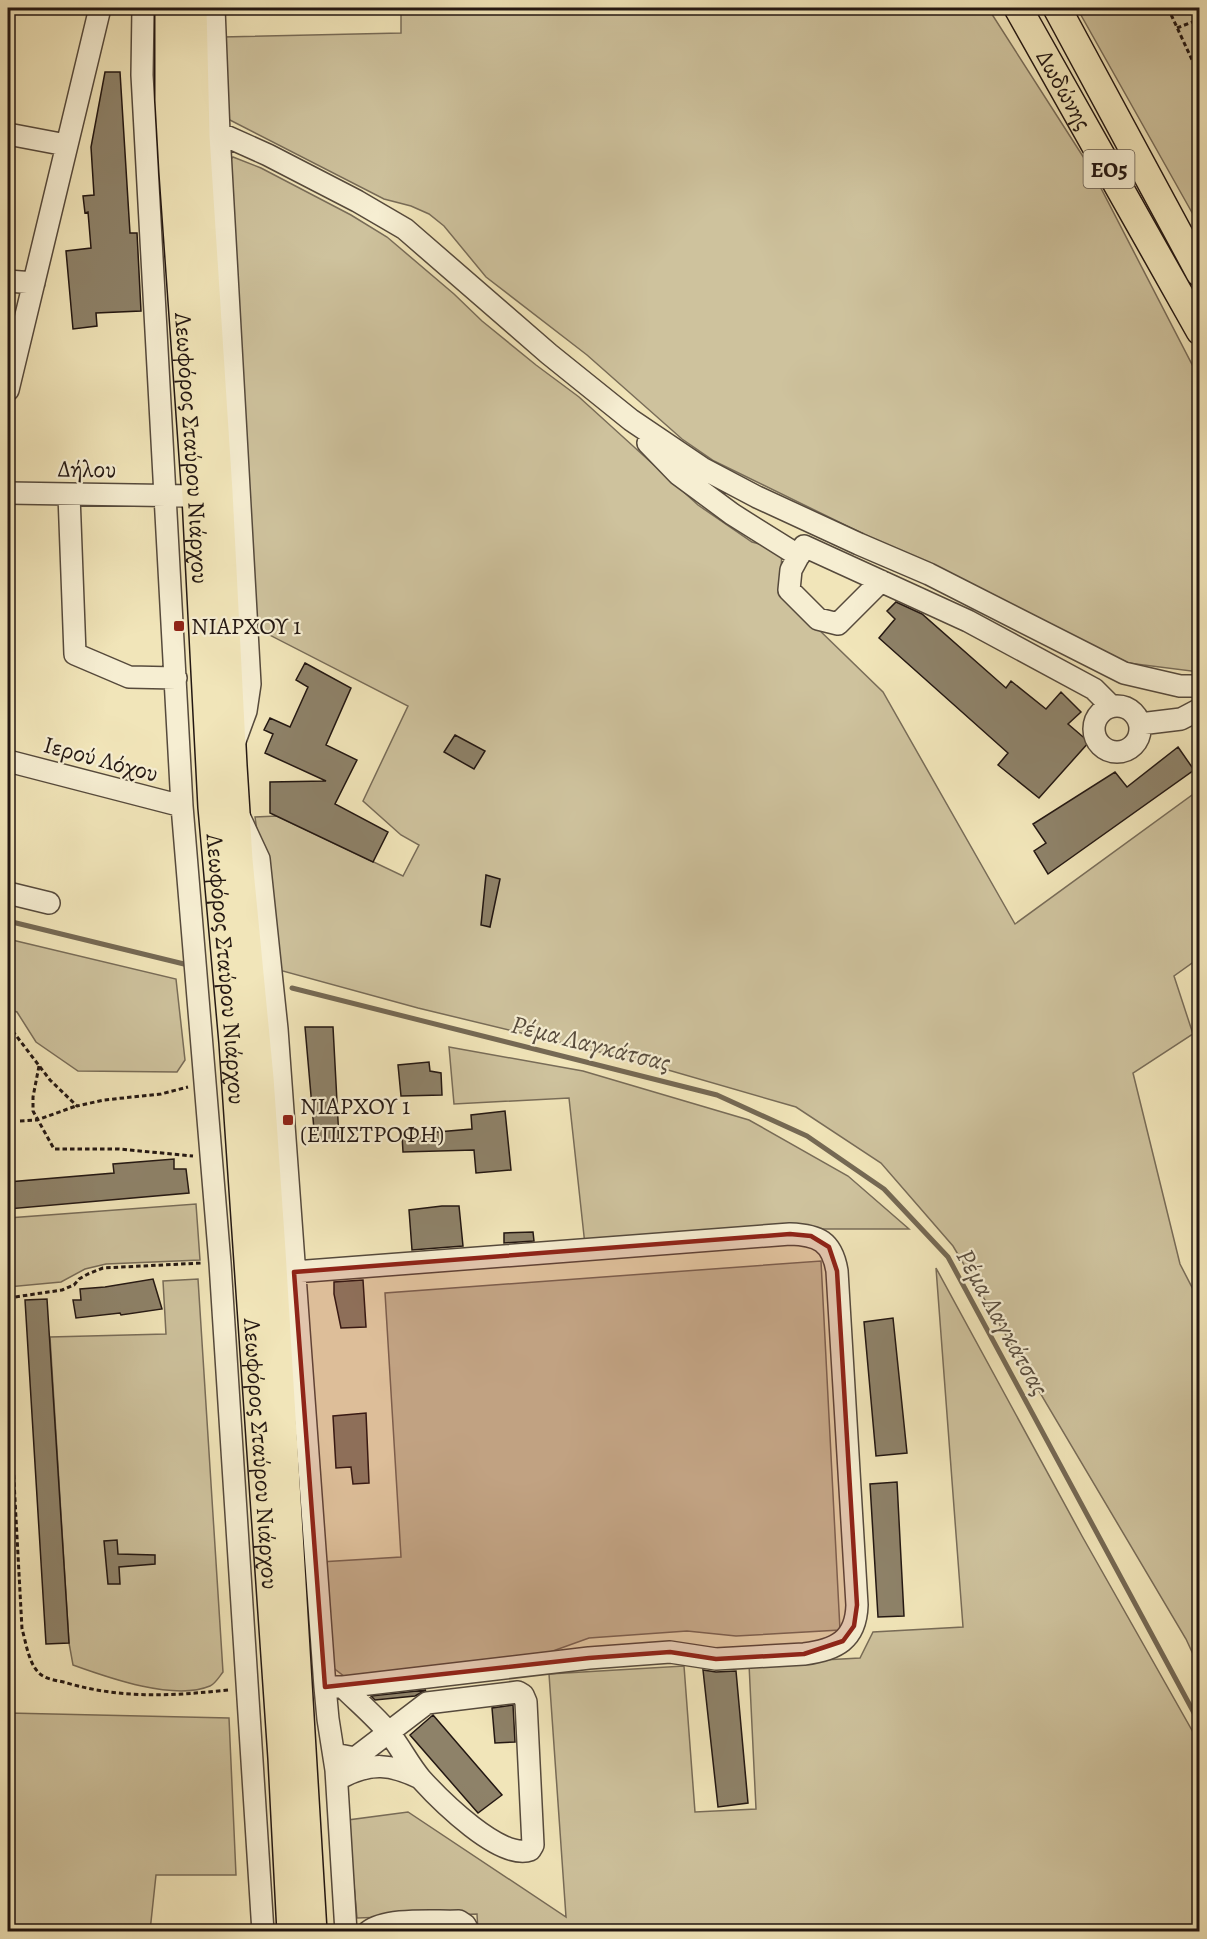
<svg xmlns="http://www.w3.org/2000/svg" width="1207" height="1939" font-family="Alegreya,serif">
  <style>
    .green { fill: #cec29d; stroke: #786c58; stroke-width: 1.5 }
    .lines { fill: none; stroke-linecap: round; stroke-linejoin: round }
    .stream { stroke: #756954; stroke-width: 5 }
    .building { fill: #8e8269; stroke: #231712; stroke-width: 1.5 }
    .minor-casing { stroke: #564a3c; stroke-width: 24 }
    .major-casing { stroke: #231712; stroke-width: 30 }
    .path { stroke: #231712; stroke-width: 3; stroke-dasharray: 4.5 3; stroke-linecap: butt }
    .minor { stroke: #f6eed2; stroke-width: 21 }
    .major { stroke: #f1e5b9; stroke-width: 27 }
    .marked { fill: #8f2418; fill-opacity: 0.2; stroke: #8f2418; stroke-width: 4.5; stroke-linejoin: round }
    .poi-dot { fill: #8f2418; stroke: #f6eed2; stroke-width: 2 }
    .labels { text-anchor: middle; stroke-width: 4.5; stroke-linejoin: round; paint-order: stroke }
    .shield { fill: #f6eed2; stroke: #62584c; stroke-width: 1.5 }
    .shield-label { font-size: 22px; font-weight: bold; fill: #231712 }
    .street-label { font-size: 24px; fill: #231712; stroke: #f6eed2 }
    .poi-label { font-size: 24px; fill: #231712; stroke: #f6eed2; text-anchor: start }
    .water-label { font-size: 26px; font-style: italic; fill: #594d3e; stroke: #f6eed2 }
  </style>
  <rect width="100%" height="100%" fill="#f1e5b9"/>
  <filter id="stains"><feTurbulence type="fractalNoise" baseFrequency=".00333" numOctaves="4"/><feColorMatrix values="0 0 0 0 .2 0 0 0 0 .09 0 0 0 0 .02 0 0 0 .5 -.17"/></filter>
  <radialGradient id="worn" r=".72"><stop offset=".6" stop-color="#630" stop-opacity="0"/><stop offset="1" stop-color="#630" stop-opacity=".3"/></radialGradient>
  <!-- green -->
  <path class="green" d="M 401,8 L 988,8 L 1091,169 L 1199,378 L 1199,672 L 1128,663 L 714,461 L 682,439 L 587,355 L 486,277 L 444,226 L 429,214 L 411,206 L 384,199 L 224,117 L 222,37 L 401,33 Z
    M 1077,8 L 1199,8 L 1199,225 Z
    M 233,157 L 261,168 L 351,215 L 387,237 L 454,294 L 482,321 L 536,365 L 579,397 L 698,505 L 752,542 L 782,550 L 780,592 L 883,692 L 1015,924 L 1199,790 L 1199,958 L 1174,976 L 1193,1034 L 1133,1073 L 1180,1264 L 1199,1301 L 1199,1667 L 1186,1639 L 953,1246 L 881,1163 L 796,1107 L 637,1061 L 418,1008 L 279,970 L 271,876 L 258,838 L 255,817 L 277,816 L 403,876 L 419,845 L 401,835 L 363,801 L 408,706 L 252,626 L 227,163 Z
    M 8,939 L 176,979 L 185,1060 L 177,1072 L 78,1071 L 36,1042 L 17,1012 L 8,1009 Z
    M 449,1047 L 583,1071 L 749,1120 L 848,1176 L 909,1229 L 800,1229 L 585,1245 L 569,1098 L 454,1104 Z
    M 196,1204 L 200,1260 L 106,1264 L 85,1269 L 61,1282 L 8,1287 L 8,1218 Z
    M 821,1261 L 840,1630 L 736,1636 L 687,1631 L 589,1638 L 539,1656 L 349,1680 L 327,1663 L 320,1562 L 401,1557 L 385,1293 Z
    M 936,1268 L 1082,1536 L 1198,1741 L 1199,1931 L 478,1932 L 477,1914 L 357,1918 L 348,1820 L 408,1812 L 566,1917 L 549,1674 L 684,1666 L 695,1812 L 756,1809 L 749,1664 L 860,1658 L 873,1632 L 963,1627 Z
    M 198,1279 L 223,1672 C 219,1677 215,1684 210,1686 C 174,1701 109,1678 73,1665 L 69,1643 L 50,1337 L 166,1334 L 163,1281 Z
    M 8,1713 L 229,1718 L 236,1875 L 156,1875 L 150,1931 L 8,1931 Z"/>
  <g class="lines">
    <!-- stream -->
    <path class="stream" d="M 8,921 L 184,964
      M 292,988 L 717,1095 L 807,1136 L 884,1189 L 948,1257 L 1200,1724"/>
  </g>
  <!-- building -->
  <path class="building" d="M 105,72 L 120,72 L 130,233 L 137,233 L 141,311 L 96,313 L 97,326 L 73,329 L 66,251 L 91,248 L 88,212 L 85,213 L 83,196 L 94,195 L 91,147 Z
    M 896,602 L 922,614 L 1006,688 L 1011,681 L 1046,709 L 1061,692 L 1081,712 L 1068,724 L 1089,742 L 1039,798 L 998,765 L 1008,753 L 879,638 L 895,619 L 887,611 Z
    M 305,663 L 351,688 L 326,745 L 357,760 L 335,804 L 388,832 L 373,862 L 270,813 L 270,782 L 326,781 L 265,753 L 273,734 L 264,730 L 270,718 L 290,727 L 308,687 L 296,680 Z
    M 455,735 L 485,751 L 474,769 L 444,752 Z
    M 1178,747 L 1194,770 L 1048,874 L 1034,851 L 1046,843 L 1033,824 L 1115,772 L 1127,787 Z
    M 486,875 L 500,879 L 490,927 L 481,925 Z
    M 305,1027 L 333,1027 L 339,1139 L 315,1141 Z
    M 429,1062 L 430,1071 L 441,1073 L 442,1095 L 401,1096 L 398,1065 Z
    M 505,1111 L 511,1170 L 476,1173 L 474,1150 L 403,1152 L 402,1135 L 472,1129 L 471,1115 Z
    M 174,1159 L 174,1169 L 186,1169 L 189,1193 L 8,1209 L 8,1182 L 114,1173 L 113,1164 Z
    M 442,1206 L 459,1206 L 463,1246 L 412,1250 L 409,1210 Z
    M 533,1232 L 534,1241 L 504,1243 L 504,1233 Z
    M 153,1279 L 162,1309 L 121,1315 L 120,1313 L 76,1318 L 73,1300 L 81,1300 L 80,1289 L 105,1287 Z
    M 363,1280 L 366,1327 L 341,1328 L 334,1294 L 334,1282 Z
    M 47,1299 L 69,1643 L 46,1644 L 25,1300 Z
    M 893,1318 L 907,1453 L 876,1456 L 864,1322 Z
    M 366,1413 L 369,1483 L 353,1484 L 351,1467 L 336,1468 L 333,1416 Z
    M 897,1482 L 904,1616 L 878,1617 L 870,1484 Z
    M 117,1540 L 118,1554 L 155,1555 L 155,1564 L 119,1567 L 120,1584 L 108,1584 L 104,1541 Z
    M 703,1670 L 716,1672 L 736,1671 L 748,1803 L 718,1807 Z
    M 426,1690 L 415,1696 L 375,1700 L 371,1696 Z
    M 513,1705 L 515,1742 L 495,1743 L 492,1708 Z
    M 433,1715 L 502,1795 L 478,1813 L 410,1735 Z"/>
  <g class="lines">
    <defs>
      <path id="minor" d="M 143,8 L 142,75 L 182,806 L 220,1263 L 263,1932
        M 214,8 L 219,133 L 250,684 L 246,711 L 235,741
        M 219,133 L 268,155 L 357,201 L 405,229 L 549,354 L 631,420 L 702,468 L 757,497 L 859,544 L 929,574 L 1124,673 L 1180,686 L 1200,686
        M 8,134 L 66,145
        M 8,281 L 34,283
        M 8,390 L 100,8
        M 648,443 L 678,474 L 732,514 L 799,556
        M 8,493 L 196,496
        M 69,495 L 75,654 L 129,677 L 176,678
        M 881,581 L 838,624 L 818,619 L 789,590 L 791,570 L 804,546 L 968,621 L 1094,689 L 1111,706
        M1094 729a23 23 0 1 1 46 0a23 23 0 1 1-46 0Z
        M 1140,724 L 1181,719 L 1200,709
        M 8,761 L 182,806
        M 240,818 L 259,859 L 277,1029 L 325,1687 L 328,1719 L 336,1770 L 346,1932
        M 8,893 L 49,903
        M 294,1272 L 790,1234 C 818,1235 832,1241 837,1271 L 857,1605 C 856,1640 836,1650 804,1654 L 716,1659 L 670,1652 L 589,1658 L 343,1687 L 325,1687
        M 334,1754 L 355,1758 L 427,1703 L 518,1692 L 523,1695 L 526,1702 L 533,1845 L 530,1850 C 501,1861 440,1800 421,1779 C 409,1765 401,1748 389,1733 C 376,1717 358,1702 343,1687
        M 342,1777 C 371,1762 391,1764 420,1778
        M 368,1932 C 387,1917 435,1922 459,1921 L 465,1925 L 469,1932"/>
      <g id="major">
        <path id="s1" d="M 169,8 L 169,100 L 173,171 L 196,496 L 212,807 L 233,1042 L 282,1758 L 291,1932"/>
        <path d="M 193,8 L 196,136 L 219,492 L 233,766 L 239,860 L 260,1078 L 272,1251 L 313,1932"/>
        <path id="s2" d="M 1018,8 L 1200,331"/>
        <path d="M 1057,8 L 1200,273"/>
      </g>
    </defs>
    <!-- minor casing -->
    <use href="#minor" class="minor-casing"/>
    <!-- major casing -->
    <use href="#major" class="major-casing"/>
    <!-- path -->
    <path class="path" d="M 1168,8 L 1200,77
      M 1177,28 L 1200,19
      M 8,1025 L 50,1080 L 77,1106 L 104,1100 L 161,1094 L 188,1087
      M 39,1066 L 33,1097 L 33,1111 L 54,1149 L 119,1149 L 193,1156
      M 20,1121 L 37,1120 L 76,1106
      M 8,1298 L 62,1290 L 74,1285 L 79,1279 L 88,1274 L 103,1268 L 203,1263
      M 8,1370 L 22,1629 C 26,1642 28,1661 38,1672 C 45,1680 57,1680 67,1683 C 123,1699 171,1696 228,1690"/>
    <!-- minor -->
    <use href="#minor" class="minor"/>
    <!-- major -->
    <use href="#major" class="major"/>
  </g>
  <!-- marked area -->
  <path class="marked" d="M 790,1234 L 811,1236 L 829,1247 L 837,1271 L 857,1605 L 854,1626 L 843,1641 L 804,1654 L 716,1659 L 670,1652 L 589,1658 L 325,1687 L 294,1272 Z"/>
  <!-- markers -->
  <g class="poi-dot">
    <rect x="173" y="620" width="12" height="12" rx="3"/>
    <rect x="282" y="1114" width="12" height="12" rx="3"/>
  </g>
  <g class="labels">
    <!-- shield labels -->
    <rect class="shield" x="1083.5" y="150" width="51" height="38" rx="4.5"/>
    <g class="shield-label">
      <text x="1109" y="177">ΕΟ5</text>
    </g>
    <!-- street labels -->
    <g class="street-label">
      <text dy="8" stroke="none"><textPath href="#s2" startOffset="94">Δωδώνης</textPath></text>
      <text dy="8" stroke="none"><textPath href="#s1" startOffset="441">Λεωφόρος Σταύρου Νιάρχου</textPath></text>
      <text transform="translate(87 469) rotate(1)" y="8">Δήλου</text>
      <text transform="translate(101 759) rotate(15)" y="8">Ιερού Λόχου</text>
      <text dy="8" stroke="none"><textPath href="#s1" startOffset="963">Λεωφόρος Σταύρου Νιάρχου</textPath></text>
      <text dy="8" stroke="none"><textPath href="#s1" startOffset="1449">Λεωφόρος Σταύρου Νιάρχου</textPath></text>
    </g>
    <!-- poi labels -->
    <g class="poi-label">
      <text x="191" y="634">ΝΙΑΡΧΟΥ 1</text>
      <text x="300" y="1114">ΝΙΑΡΧΟΥ 1<tspan x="300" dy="28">(ΕΠΙΣΤΡΟΦΗ)</tspan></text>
    </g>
    <!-- water labels -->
    <g class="water-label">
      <text transform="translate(591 1043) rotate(14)" y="9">Ρέμα Λαγκάτσας</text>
      <text transform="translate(1003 1322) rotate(61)" y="9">Ρέμα Λαγκάτσας</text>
    </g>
  </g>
  <!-- margin -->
  <rect width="1207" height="1939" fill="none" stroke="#f1e5b9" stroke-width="30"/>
  <rect x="9" y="9" width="1189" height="1921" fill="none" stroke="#231712" stroke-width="3"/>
  <rect x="15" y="15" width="1177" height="1909" fill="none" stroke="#231712" stroke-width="1.5"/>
  <rect width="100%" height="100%" filter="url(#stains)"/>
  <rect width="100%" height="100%" fill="url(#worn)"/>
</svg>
